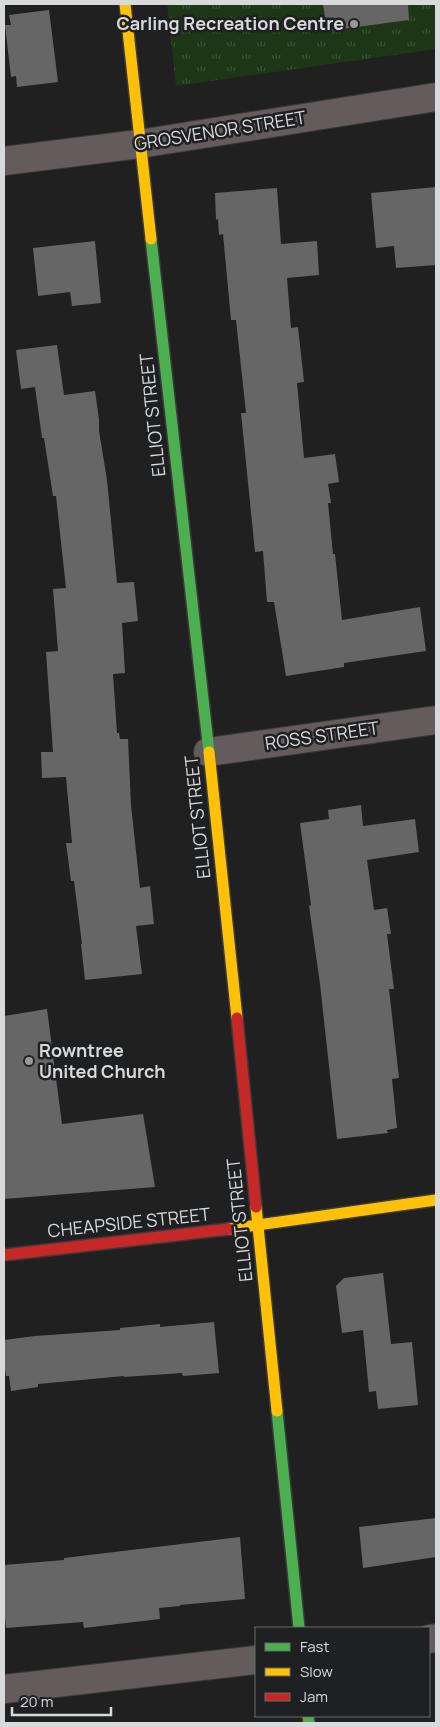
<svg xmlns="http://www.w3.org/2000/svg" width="440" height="1727" font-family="Manrope,sans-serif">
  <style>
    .park { fill: url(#park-tufts) }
    .building { fill: #676666 }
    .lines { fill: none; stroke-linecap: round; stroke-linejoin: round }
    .street-casing { stroke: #3a3a3b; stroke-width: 30 }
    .fast-casing { stroke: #3a3a3b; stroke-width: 14 }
    .slow-casing { stroke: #3a3a3b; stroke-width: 14 }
    .jam-casing { stroke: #3a3a3b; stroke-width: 14 }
    .street { stroke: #645c5c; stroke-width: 28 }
    .fast { stroke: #4caf50; stroke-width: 11 }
    .slow { stroke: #ffc107; stroke-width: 11 }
    .jam { stroke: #c62828; stroke-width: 11 }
    .poi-dot { fill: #989899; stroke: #1f2022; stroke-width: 2 }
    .labels { text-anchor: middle; stroke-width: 5; stroke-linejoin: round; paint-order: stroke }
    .poi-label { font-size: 18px; font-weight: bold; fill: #d8d9da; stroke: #1f2022; text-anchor: end }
    .street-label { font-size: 18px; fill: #d8d9da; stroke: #1f2022 }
  </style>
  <defs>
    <pattern id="park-tufts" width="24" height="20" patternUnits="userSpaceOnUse" patternTransform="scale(1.25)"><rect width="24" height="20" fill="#1d3615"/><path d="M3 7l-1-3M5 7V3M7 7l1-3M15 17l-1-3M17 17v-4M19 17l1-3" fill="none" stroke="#3d5236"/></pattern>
  </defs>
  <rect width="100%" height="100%" fill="#202021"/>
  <!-- park -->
  <path class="park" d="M 167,4 L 436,4 L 436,49 L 176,86 Z"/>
  <!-- building -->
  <path class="building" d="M 323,4 L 408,4 L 409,20 L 327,31 Z
    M 49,10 L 58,82 L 17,87 L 16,76 L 11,77 L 5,25 L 11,25 L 9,15 Z
    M 436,187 L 436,265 L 396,268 L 394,246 L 376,248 L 371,193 Z
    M 277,188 L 281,244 L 317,241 L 319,275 L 287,278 L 291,328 L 298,327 L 304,382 L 297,383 L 304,458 L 335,454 L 339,482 L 328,484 L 331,503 L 328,503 L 333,554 L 335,554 L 342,620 L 420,607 L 426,651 L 344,663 L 344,667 L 286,676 L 274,602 L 267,602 L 263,551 L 255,552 L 241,413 L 246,413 L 236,320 L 231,320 L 223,234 L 219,235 L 218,219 L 216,220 L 215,193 Z
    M 95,241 L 101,303 L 72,306 L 70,292 L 38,296 L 33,248 Z
    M 57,345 L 64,395 L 95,391 L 99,419 L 99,431 L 107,480 L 117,583 L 134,582 L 138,621 L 122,623 L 125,673 L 113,674 L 117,733 L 119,733 L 120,739 L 128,739 L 131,805 L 140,888 L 150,886 L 154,924 L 136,926 L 142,974 L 85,980 L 81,944 L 82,944 L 74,881 L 71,881 L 66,843 L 72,843 L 66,777 L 42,778 L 41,752 L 53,752 L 46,652 L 58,651 L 53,589 L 66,588 L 56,496 L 53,496 L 44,438 L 42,438 L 35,387 L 21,389 L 16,350 Z
    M 361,805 L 363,826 L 415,819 L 419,852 L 367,860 L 374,910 L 387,908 L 391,934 L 387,934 L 394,989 L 389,989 L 399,1078 L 392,1079 L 397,1128 L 387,1130 L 388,1133 L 337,1139 L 320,984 L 309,906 L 311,905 L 300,823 L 329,819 L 328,810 Z
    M 47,1009 L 62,1124 L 143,1114 L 155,1187 L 4,1199 L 4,1016 Z
    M 383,1273 L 391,1344 L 412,1342 L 418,1405 L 378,1409 L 376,1391 L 369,1392 L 363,1330 L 342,1333 L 336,1286 L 344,1278 Z
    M 214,1322 L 219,1373 L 183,1376 L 182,1373 L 124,1377 L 124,1376 L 38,1384 L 38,1387 L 11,1391 L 9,1376 L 6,1376 L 4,1363 L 4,1340 L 35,1336 L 120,1330 L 120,1328 L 160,1324 L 160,1327 Z
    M 436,1518 L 436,1557 L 363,1568 L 359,1527 Z
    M 240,1537 L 245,1599 L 180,1605 L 180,1606 L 159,1608 L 160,1619 L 84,1628 L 83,1622 L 6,1628 L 4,1608 L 4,1565 L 64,1560 L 64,1558 Z"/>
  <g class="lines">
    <defs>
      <path id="street" d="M 4,161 L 139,144 L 436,97
        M 208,752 L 436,720
        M 429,1639 L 436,1638
        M 4,1689 L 256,1660"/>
      <path id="fast" d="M 151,239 L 209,752
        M 277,1411 L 299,1628
        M 308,1716 L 309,1723"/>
      <path id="slow" d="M 125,4 L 151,239
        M 209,752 L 237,1018
        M 256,1207 L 277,1411
        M 229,1229 L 436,1200"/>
      <path id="jam" d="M 237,1018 L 256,1207
        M 4,1255 L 229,1229"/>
    </defs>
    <!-- street casing -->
    <use href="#street" class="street-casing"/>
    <!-- fast casing -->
    <use href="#fast" class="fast-casing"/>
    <!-- slow casing -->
    <use href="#slow" class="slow-casing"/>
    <!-- jam casing -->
    <use href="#jam" class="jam-casing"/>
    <!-- street -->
    <use href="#street" class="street"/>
    <!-- fast -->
    <use href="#fast" class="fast"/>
    <!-- slow -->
    <use href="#slow" class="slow"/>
    <!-- jam -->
    <use href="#jam" class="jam"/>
  </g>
  <!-- markers -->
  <g class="poi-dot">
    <circle cx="354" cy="24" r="5"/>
    <circle cx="29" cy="1061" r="5"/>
  </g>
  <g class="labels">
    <!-- poi labels -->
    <g class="poi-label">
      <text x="344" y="30">Carling Recreation Centre</text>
      <text x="39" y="1057" text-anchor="start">Rowntree<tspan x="39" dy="21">United Church</tspan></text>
    </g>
    <!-- street labels -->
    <g class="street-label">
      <text transform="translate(220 131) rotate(-9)" y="6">GROSVENOR STREET</text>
      <text transform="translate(153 415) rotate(-96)" y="6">ELLIOT STREET</text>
      <text transform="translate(322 736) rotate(-8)" y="6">ROSS STREET</text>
      <text transform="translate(198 817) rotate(-96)" y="6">ELLIOT STREET</text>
      <text transform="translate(240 1220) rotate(-96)" y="6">ELLIOT STREET</text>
      <text transform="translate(129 1223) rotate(-6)" y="6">CHEAPSIDE STREET</text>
    </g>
  </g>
  <!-- border -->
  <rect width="440" height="1727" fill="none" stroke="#d8d9da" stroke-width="10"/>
  <!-- legend -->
  <rect x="255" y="1627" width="175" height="90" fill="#1f2022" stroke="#696a6c"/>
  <rect x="265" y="1643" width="25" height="8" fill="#4caf50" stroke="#696a6c"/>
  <text x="300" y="1652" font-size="15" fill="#d8d9da">Fast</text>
  <rect x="265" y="1668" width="25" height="8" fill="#ffc107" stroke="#696a6c"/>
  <text x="300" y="1677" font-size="15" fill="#d8d9da">Slow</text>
  <rect x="265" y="1693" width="25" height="8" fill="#c62828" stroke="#696a6c"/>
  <text x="300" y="1702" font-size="15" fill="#d8d9da">Jam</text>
  <!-- scale -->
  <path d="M12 1707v8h99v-8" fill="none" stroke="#d8d9da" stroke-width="2.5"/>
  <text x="20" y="1707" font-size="15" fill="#d8d9da" stroke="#1f2022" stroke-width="4" paint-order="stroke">20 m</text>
</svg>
